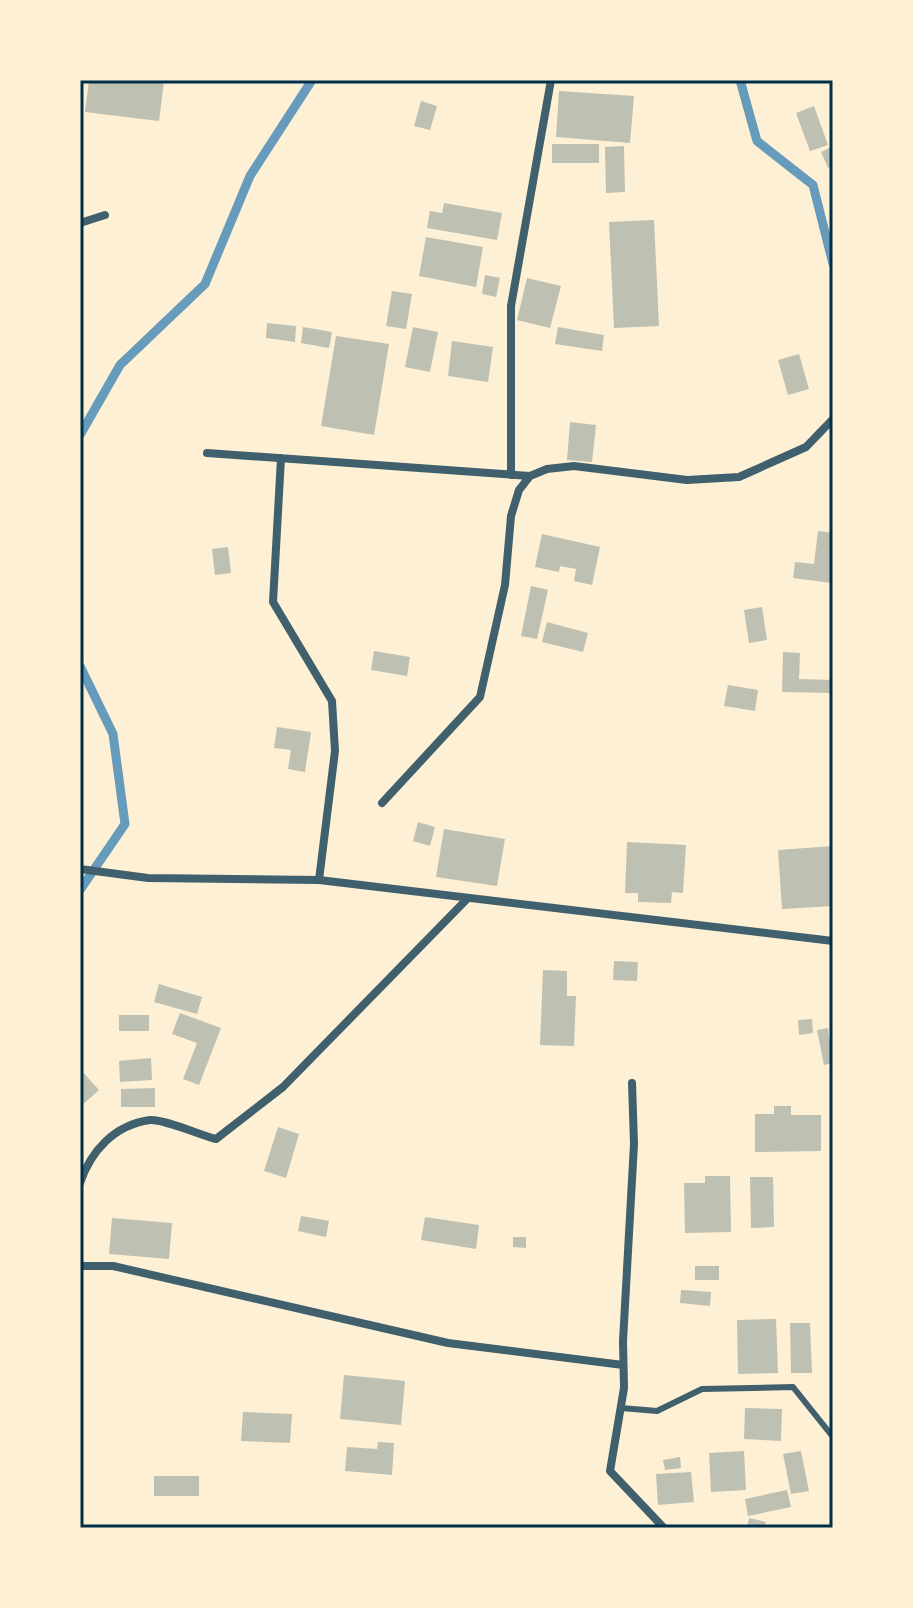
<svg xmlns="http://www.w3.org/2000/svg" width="913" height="1608" font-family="Commissioner,sans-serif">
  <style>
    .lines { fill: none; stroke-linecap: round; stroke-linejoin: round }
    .stream { stroke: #669bbc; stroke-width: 9 }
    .building { fill: #bec0b2 }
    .service { stroke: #3f606c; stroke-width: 6 }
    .minor { stroke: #3f606c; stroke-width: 8 }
    .neatline { fill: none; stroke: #003049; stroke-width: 3 }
  </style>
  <rect width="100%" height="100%" fill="#fdf0d5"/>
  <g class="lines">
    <!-- stream -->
    <path class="stream" d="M 740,80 L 757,141 L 813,185 L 833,264
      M 80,435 L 120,365 L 205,284 L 250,176 L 312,80
      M 80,666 L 113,734 L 125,824 L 80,890"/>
  </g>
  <!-- building -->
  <path class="building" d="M 89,80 L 164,82 L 159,121 L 85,112 Z
    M 559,91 L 634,96 L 630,143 L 556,137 Z
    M 421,101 L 437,106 L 430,130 L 414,126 Z
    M 814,106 L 828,145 L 810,151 L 796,113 Z
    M 552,144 L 599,144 L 599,163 L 552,163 Z
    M 624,146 L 625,192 L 606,193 L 605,147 Z
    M 833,146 L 833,166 L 828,168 L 821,152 Z
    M 444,203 L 502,213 L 497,240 L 427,228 L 430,211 L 442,213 Z
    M 654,220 L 659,326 L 614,328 L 609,222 Z
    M 426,237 L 483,247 L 476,287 L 419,276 Z
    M 485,275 L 500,278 L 496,297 L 482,294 Z
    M 527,278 L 561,286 L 550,328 L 517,320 Z
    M 392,291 L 412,294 L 406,329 L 386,326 Z
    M 267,323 L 296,326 L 295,342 L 266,338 Z
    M 303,327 L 332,332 L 329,348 L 301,343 Z
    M 413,327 L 438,332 L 430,372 L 405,367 Z
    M 558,327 L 604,335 L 602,351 L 555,344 Z
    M 336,336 L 389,344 L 374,435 L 321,426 Z
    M 452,341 L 493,347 L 488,382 L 448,376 Z
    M 799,354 L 809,389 L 788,395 L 778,360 Z
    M 570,422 L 596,425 L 592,462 L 567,460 Z
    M 818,531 L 833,533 L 832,583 L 793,578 L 795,562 L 814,564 Z
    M 542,534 L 600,547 L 592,585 L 574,581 L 576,569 L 560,566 L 559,572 L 535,567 Z
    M 228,547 L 231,573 L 215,575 L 212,549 Z
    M 531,586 L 548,590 L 537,639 L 521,636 Z
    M 762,607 L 767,640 L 749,643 L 744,610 Z
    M 547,622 L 588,633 L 583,652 L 542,642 Z
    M 374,651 L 410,657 L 407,676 L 371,670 Z
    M 783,652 L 800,653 L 799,679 L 833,680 L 833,693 L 782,692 Z
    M 728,685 L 758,690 L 755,711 L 724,706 Z
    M 277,727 L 311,732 L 305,772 L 288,769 L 291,750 L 274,748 Z
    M 418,822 L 435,827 L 430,846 L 413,841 Z
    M 444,829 L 505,839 L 497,886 L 436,877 Z
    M 627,842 L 686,845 L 683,893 L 672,892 L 671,903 L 638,902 L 638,893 L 625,893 Z
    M 833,846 L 833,906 L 782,909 L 778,850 Z
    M 614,961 L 638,962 L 637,981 L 613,980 Z
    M 543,970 L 567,971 L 567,996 L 576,996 L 574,1046 L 540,1045 Z
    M 159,984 L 202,997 L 197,1014 L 154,1002 Z
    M 180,1013 L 221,1028 L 199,1085 L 183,1079 L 197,1043 L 172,1034 Z
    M 119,1015 L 149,1015 L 149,1031 L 119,1031 Z
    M 812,1019 L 813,1033 L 799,1035 L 798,1020 Z
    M 828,1028 L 833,1063 L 824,1065 L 817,1030 Z
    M 151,1058 L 152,1080 L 120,1082 L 119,1061 Z
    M 80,1069 L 99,1090 L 80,1107 Z
    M 155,1088 L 155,1107 L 121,1107 L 121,1089 Z
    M 774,1106 L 791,1106 L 791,1115 L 821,1115 L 821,1151 L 755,1152 L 755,1114 L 774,1114 Z
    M 278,1127 L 299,1134 L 286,1178 L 264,1171 Z
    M 705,1176 L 730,1176 L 731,1232 L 685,1233 L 684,1183 L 705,1183 Z
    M 750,1177 L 773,1177 L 774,1227 L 751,1228 Z
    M 301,1216 L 329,1221 L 326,1237 L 298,1231 Z
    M 425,1217 L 479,1225 L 476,1249 L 421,1240 Z
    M 112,1218 L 172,1223 L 169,1259 L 109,1254 Z
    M 513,1237 L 526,1237 L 526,1248 L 513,1247 Z
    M 695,1266 L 719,1266 L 719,1280 L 695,1280 Z
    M 681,1290 L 711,1292 L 710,1306 L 680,1303 Z
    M 776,1319 L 778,1373 L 738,1374 L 737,1320 Z
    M 790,1323 L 810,1323 L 812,1373 L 791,1373 Z
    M 344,1375 L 405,1381 L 401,1425 L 340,1419 Z
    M 745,1408 L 782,1409 L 781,1441 L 744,1439 Z
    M 243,1412 L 292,1414 L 290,1443 L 241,1441 Z
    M 378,1442 L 394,1443 L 392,1475 L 345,1471 L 347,1447 L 377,1449 Z
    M 744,1451 L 746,1490 L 711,1492 L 709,1453 Z
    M 801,1451 L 809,1491 L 791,1494 L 783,1454 Z
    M 680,1457 L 681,1468 L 665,1470 L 663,1460 Z
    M 691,1472 L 694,1502 L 658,1505 L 656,1474 Z
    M 154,1476 L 199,1476 L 199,1496 L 154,1496 Z
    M 787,1490 L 791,1507 L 748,1516 L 745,1499 Z
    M 749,1518 L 766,1522 L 764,1528 L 747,1528 Z"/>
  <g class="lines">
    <!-- service -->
    <path class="service" d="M 621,1408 L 657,1411 L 702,1389 L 793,1387 L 833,1437"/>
    <!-- minor -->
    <path class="minor" d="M 80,223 L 105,215
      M 207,453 L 530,476
      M 281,458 L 273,602 L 332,701 L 335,751 L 319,880
      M 511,475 L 511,306 L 551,80
      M 382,803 L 480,697 L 505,585 L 511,516 L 519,490 L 530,476 L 547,469 L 574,466 L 687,480 L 739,477 L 806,447 L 833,419
      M 80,869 L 148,878 L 319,880 L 833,941
      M 632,1083 L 634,1144 L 623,1341 L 624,1388 L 610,1471 L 664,1528
      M 80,1183 C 91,1151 114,1125 150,1120 C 164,1119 200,1135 216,1139 L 283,1087 L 468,898
      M 80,1266 L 113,1266 L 448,1343 L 623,1365"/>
  </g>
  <!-- border -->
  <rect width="913" height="1608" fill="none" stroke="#fdf0d5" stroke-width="164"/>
  <rect x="82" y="82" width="749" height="1444" class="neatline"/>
</svg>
